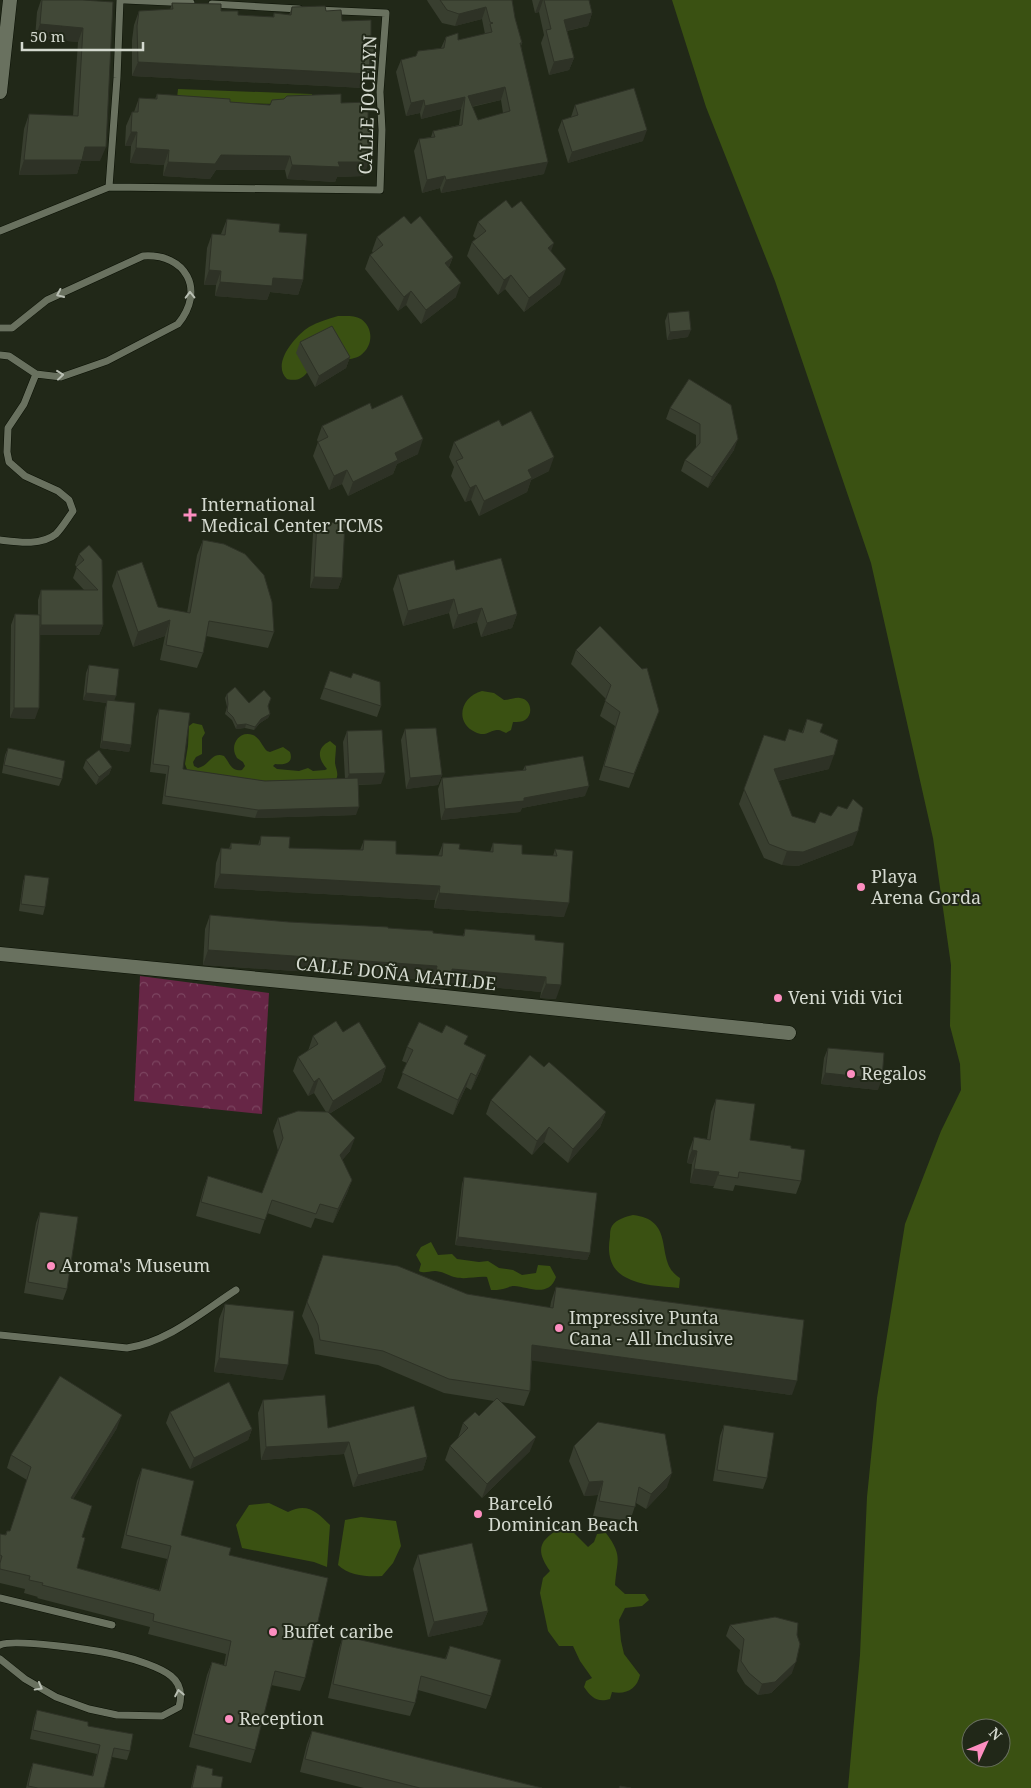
<svg xmlns="http://www.w3.org/2000/svg" width="1031" height="1788" font-family="'Noto Serif',serif">
  <style>
    .park { fill: url(#park-crowns) }
    .water { fill: #3a5112; fill-rule: evenodd }
    .lines { fill: none; stroke-linecap: round; stroke-linejoin: round }
    .service-casing { stroke: #0a1004; stroke-width: 8 }
    .minor-casing { stroke: #0a1004; stroke-width: 15 }
    .tertiary-casing { stroke: #0a1004; stroke-width: 15 }
    .service { stroke: #69715f; stroke-width: 7 }
    .minor { stroke: #69715f; stroke-width: 14 }
    .tertiary { stroke: #69715f; stroke-width: 14 }
    .wall { fill: #383e2f; fill-rule: evenodd }
    .shaded-wall { fill: #2e3226 }
    .building { fill: #414837; stroke: #2e3226; fill-rule: evenodd }
    .oneway { stroke: #b9bfb3 }
    .poi-dot { fill: #fd8ec0; stroke: #212818; stroke-width: 2 }
    .labels { text-anchor: middle; stroke-width: 4; stroke-linejoin: round; paint-order: stroke }
    .street-label { font-size: 18px; fill: #d4d9cf; stroke: #212818 }
    .poi-label { font-size: 18px; fill: #d4d9cf; stroke: #212818; text-anchor: start }
  </style>
  <defs>
    <pattern id="park-crowns" width="20" height="18" patternUnits="userSpaceOnUse" patternTransform="scale(1.25)"><rect width="20" height="18" fill="#672646"/><path d="M2 6a3 3 0 1 1 6 0M12 15a3 3 0 1 1 6 0" fill="none" stroke="#7c4560"/></pattern>
  </defs>
  <rect width="100%" height="100%" fill="#212818"/>
  <!-- park -->
  <path class="park" d="M 140,976 L 269,993 L 262,1114 L 134,1101 Z"/>
  <!-- water -->
  <path class="water" d="M 672,0 L 1031,0 L 1031,1788 L 848,1788 L 860,1655 L 867,1497 L 877,1398 L 905,1224 L 941,1131 L 961,1090 L 960,1064 L 950,1026 L 951,965 L 933,838 L 871,563 L 775,281 L 706,107 ZM 971,1728 L 1001,1728 L 1001,1758 L 971,1758 Z
    M 178,89 L 312,94 L 312,103 C 266,106 222,102 177,98 Z
    M 338,316 C 346,316 354,315 361,319 C 374,328 373,346 361,355 C 352,362 327,359 316,365 C 304,372 305,383 287,379 C 271,364 295,336 309,327 C 318,322 328,319 338,316 Z
    M 482,691 L 494,693 L 504,700 C 510,700 515,697 520,698 C 531,699 534,714 525,720 C 522,722 517,722 513,722 L 511,730 L 506,733 C 503,732 501,730 498,730 C 491,729 486,738 475,732 C 454,722 461,696 482,691 Z
    M 193,723 L 202,725 L 205,733 L 202,738 L 202,754 L 196,757 L 193,762 L 194,766 L 198,768 C 209,766 212,751 224,756 C 230,763 231,772 242,770 L 245,766 L 243,762 L 237,758 L 235,754 C 231,743 240,730 253,735 C 260,738 262,746 267,751 L 270,752 L 283,747 L 290,752 C 294,764 284,765 275,764 L 273,766 L 277,769 L 299,771 L 308,768 L 313,771 L 325,770 L 327,769 C 318,759 316,748 330,741 L 336,746 C 336,751 335,757 335,763 C 336,770 339,773 336,780 L 260,781 L 188,772 L 185,764 L 188,746 L 189,726 Z
    M 633,1215 C 678,1220 653,1262 680,1278 L 679,1288 C 661,1286 641,1286 625,1277 C 610,1269 607,1253 610,1237 C 610,1233 610,1229 612,1226 C 617,1219 625,1217 633,1215 Z
    M 431,1242 L 438,1255 L 452,1254 L 457,1259 L 479,1262 L 488,1261 L 499,1268 L 513,1270 L 522,1275 L 536,1273 L 538,1265 L 550,1266 L 556,1277 C 549,1298 529,1287 514,1286 C 510,1286 507,1288 503,1289 C 499,1290 495,1290 491,1290 L 487,1277 C 476,1276 466,1280 454,1277 C 448,1275 441,1271 435,1271 C 428,1271 425,1274 419,1271 L 421,1264 L 416,1255 L 421,1247 Z
    M 269,1503 L 288,1512 C 307,1502 317,1512 330,1525 L 327,1567 L 314,1562 L 242,1548 L 236,1525 L 249,1505 Z
    M 361,1517 L 396,1521 L 401,1546 L 393,1563 L 382,1576 C 368,1577 349,1576 338,1565 L 345,1520 Z
    M 561,1528 L 569,1528 L 588,1547 L 594,1542 L 597,1534 L 606,1533 C 623,1556 617,1559 615,1585 L 625,1594 L 645,1594 L 649,1600 L 642,1606 L 625,1608 L 619,1620 L 621,1641 L 624,1654 L 640,1675 C 637,1689 626,1695 612,1692 L 610,1699 C 597,1703 591,1697 584,1687 L 586,1681 L 592,1678 L 580,1661 L 573,1646 L 559,1646 L 548,1631 L 540,1593 L 543,1578 L 550,1571 C 535,1550 539,1540 561,1528 Z"/>
  <g class="lines">
    <defs>
      <path id="service" d="M 125,0 L 191,3
        M 212,4 L 299,9
        M 109,187 L 117,78 L 120,0
        M 0,231 L 109,187 L 380,190 L 382,130 L 380,92 L 386,13 L 317,10
        M 0,328 L 12,328 L 47,300 L 143,256 C 186,253 206,290 178,324 L 107,361 L 61,377 L 36,374 L 9,356 L 0,355
        M 0,540 C 17,542 41,546 56,534 C 62,528 68,518 73,511 L 69,500 L 58,491 L 25,476 L 9,462 L 7,452 L 8,428 L 24,404 L 36,374
        M 0,1335 L 127,1348 C 168,1342 202,1312 236,1290
        M 0,1598 L 112,1625
        M 0,1645 C 13,1638 103,1651 121,1656 C 134,1659 160,1667 171,1676 C 181,1684 182,1696 179,1707 L 162,1716 L 117,1715 L 89,1709 L 56,1697 L 25,1679 L 0,1659"/>
      <path id="minor" d="M 0,954 L 416,994 L 789,1033"/>
      <path id="tertiary" d="M 0,92 L 10,0"/>
    </defs>
    <!-- service casing -->
    <use href="#service" class="service-casing"/>
    <!-- minor casing -->
    <use href="#minor" class="minor-casing"/>
    <!-- tertiary casing -->
    <use href="#tertiary" class="tertiary-casing"/>
    <!-- service -->
    <use href="#service" class="service"/>
    <!-- minor -->
    <use href="#minor" class="minor"/>
    <!-- tertiary -->
    <use href="#tertiary" class="tertiary"/>
  </g>
  <!-- wall -->
  <path class="wall" d="M 41,0 L 83,0 L 100,161 L 81,161 L 77,174 L 19,175 L 24,129 L 29,114 L 73,116 L 78,42 L 35,38 L 37,12 Z
    M 427,0 L 512,0 L 515,18 L 522,43 L 521,46 L 544,174 L 441,193 L 440,188 L 422,193 L 414,151 L 419,139 L 431,137 L 433,131 L 459,125 L 461,109 L 421,119 L 420,113 L 406,116 L 396,72 L 401,60 L 416,56 L 418,51 L 441,48 L 446,37 L 458,40 L 485,34 L 482,19 L 455,26 L 442,23 L 428,2 ZM 501,100 L 503,113 L 478,120 L 472,107 Z
    M 532,0 L 590,0 L 589,0 L 592,13 L 588,26 L 567,31 L 574,58 L 569,70 L 549,75 L 541,43 L 544,35 L 539,12 L 535,13 Z
    M 172,3 L 238,15 L 273,17 L 274,13 L 289,15 L 292,7 L 326,11 L 342,21 L 369,72 L 364,88 L 132,76 L 132,40 L 134,25 L 139,11 L 170,10 Z
    M 157,94 L 230,102 L 270,105 L 341,103 L 368,122 L 374,142 L 369,156 L 364,176 L 337,177 L 335,182 L 287,179 L 285,170 L 216,170 L 210,179 L 163,176 L 164,165 L 130,163 L 131,146 L 125,146 L 126,126 L 132,112 L 134,112 L 139,98 L 155,99 Z
    M 575,105 L 643,141 L 568,163 L 558,130 L 562,120 L 571,117 Z
    M 227,219 L 279,232 L 303,280 L 298,295 L 270,292 L 267,300 L 215,296 L 216,285 L 204,285 L 207,248 L 212,234 L 221,234 Z
    M 478,222 L 551,251 L 560,284 L 524,312 L 505,289 L 498,295 L 467,256 L 472,242 L 476,239 L 473,236 Z
    M 411,224 L 453,257 L 449,267 L 456,297 L 421,324 L 406,305 L 398,311 L 365,269 L 370,255 L 373,253 L 372,251 L 377,237 Z
    M 668,313 L 688,337 L 667,340 L 665,321 Z
    M 300,342 L 350,357 L 346,368 L 315,387 L 296,353 Z
    M 689,379 L 734,450 L 708,488 L 681,471 L 685,460 L 696,448 L 696,435 L 666,419 L 670,408 Z
    M 372,409 L 418,454 L 397,464 L 393,474 L 348,496 L 342,484 L 329,490 L 313,456 L 318,442 L 317,440 L 322,426 Z
    M 502,426 L 549,471 L 531,480 L 527,492 L 479,516 L 471,500 L 465,502 L 451,476 L 454,467 L 449,457 L 454,442 Z
    M 317,522 L 342,578 L 338,589 L 310,588 L 313,533 Z
    M 203,540 L 274,632 L 268,648 L 206,636 L 203,653 L 197,668 L 160,660 L 165,636 L 133,647 L 112,586 L 117,571 L 158,607 L 187,613 L 197,555 Z
    M 79,554 L 102,560 L 103,625 L 99,635 L 40,635 L 35,719 L 10,718 L 11,625 L 15,614 L 38,615 L 38,600 L 41,590 L 84,590 L 73,578 L 77,567 L 75,565 Z
    M 456,570 L 517,614 L 512,628 L 481,637 L 477,622 L 453,629 L 449,613 L 403,626 L 393,589 L 398,575 Z
    M 576,650 L 659,711 L 629,788 L 599,780 L 615,726 L 600,716 L 606,699 L 571,664 Z
    M 89,665 L 114,701 L 131,745 L 129,752 L 100,748 L 105,708 L 107,703 L 83,700 L 86,673 Z
    M 330,671 L 351,678 L 381,706 L 377,717 L 320,699 Z
    M 227,694 L 249,703 L 268,706 L 270,714 L 268,718 L 260,723 L 254,730 L 245,728 L 236,729 L 232,720 L 225,714 L 227,707 L 225,698 Z
    M 159,709 L 183,769 L 265,781 L 345,779 L 343,742 L 347,731 L 381,784 L 358,785 L 356,815 L 255,818 L 162,804 L 166,774 L 150,772 L 156,717 Z
    M 807,719 L 820,732 L 829,769 L 778,781 L 792,816 L 853,845 L 798,866 L 782,865 L 764,858 L 739,804 L 764,735 L 785,741 L 802,732 Z
    M 405,729 L 442,775 L 438,785 L 406,789 L 401,740 Z
    M 8,748 L 62,779 L 59,786 L 2,773 L 5,755 Z
    M 86,760 L 112,767 L 109,774 L 96,785 L 83,768 Z
    M 525,766 L 585,796 L 522,808 L 520,812 L 441,820 L 438,789 L 442,778 L 523,770 Z
    M 261,836 L 289,848 L 360,850 L 364,840 L 396,854 L 438,856 L 443,843 L 459,849 L 490,852 L 493,843 L 522,854 L 553,856 L 555,849 L 573,851 L 564,917 L 434,908 L 435,900 L 214,888 L 216,863 L 221,848 L 229,849 L 231,843 L 258,845 Z
    M 25,875 L 45,907 L 43,915 L 19,911 L 23,882 Z
    M 210,915 L 289,922 L 388,928 L 463,936 L 465,929 L 535,940 L 556,999 L 540,998 L 541,992 L 449,983 L 447,988 L 431,987 L 432,980 L 203,965 L 205,929 Z
    M 343,1032 L 386,1067 L 381,1082 L 329,1114 L 350,1151 L 342,1160 L 352,1180 L 347,1193 L 333,1223 L 315,1218 L 311,1228 L 267,1213 L 260,1234 L 196,1216 L 203,1190 L 208,1176 L 262,1193 L 278,1151 L 273,1131 L 278,1118 L 326,1112 L 314,1093 L 308,1096 L 293,1071 L 298,1057 L 308,1051 L 313,1036 Z
    M 465,1045 L 481,1069 L 471,1090 L 466,1087 L 453,1115 L 397,1088 L 407,1063 L 402,1061 L 407,1047 Z
    M 828,1048 L 878,1090 L 821,1084 L 824,1058 Z
    M 544,1067 L 606,1112 L 600,1127 L 568,1163 L 544,1142 L 532,1155 L 486,1114 L 491,1100 Z
    M 716,1099 L 750,1140 L 801,1181 L 796,1194 L 735,1185 L 733,1191 L 713,1188 L 714,1186 L 690,1183 L 692,1164 L 687,1163 L 689,1151 L 694,1137 L 707,1139 L 711,1112 Z
    M 464,1177 L 590,1253 L 587,1260 L 455,1245 L 462,1184 Z
    M 40,1212 L 67,1289 L 63,1300 L 24,1293 L 36,1223 Z
    M 323,1255 L 467,1294 L 550,1308 L 551,1302 L 556,1287 L 792,1395 L 532,1360 L 530,1391 L 524,1406 L 501,1402 L 530,1451 L 482,1498 L 445,1460 L 450,1446 L 458,1438 L 463,1423 L 479,1416 L 494,1401 L 444,1393 L 378,1365 L 315,1354 L 313,1339 L 302,1316 Z
    M 225,1304 L 283,1380 L 214,1372 L 219,1319 Z
    M 263,1400 L 328,1428 L 427,1457 L 423,1470 L 353,1487 L 344,1454 L 261,1460 L 258,1413 Z
    M 170,1412 L 252,1429 L 248,1440 L 190,1469 L 166,1423 Z
    M 724,1425 L 767,1478 L 763,1489 L 713,1481 L 720,1436 Z
    M 117,1428 L 73,1499 L 82,1537 L 77,1568 L 159,1590 L 167,1559 L 121,1548 L 137,1481 L 142,1468 L 181,1535 L 229,1555 L 305,1678 L 300,1691 L 271,1685 L 255,1750 L 251,1763 L 189,1747 L 207,1675 L 212,1662 L 224,1665 L 226,1654 L 148,1634 L 150,1627 L 37,1598 L 38,1597 L 24,1593 L 25,1589 L 0,1583 L 0,1534 L 5,1535 L 7,1531 L 10,1531 L 27,1480 L 7,1468 L 11,1455 Z
    M 574,1446 L 667,1487 L 646,1509 L 636,1503 L 630,1521 L 593,1516 L 598,1495 L 584,1496 L 569,1461 Z
    M 418,1555 L 488,1611 L 482,1625 L 428,1637 L 413,1569 Z
    M 730,1625 L 792,1673 L 771,1693 L 758,1695 L 745,1684 L 737,1671 L 740,1650 L 726,1636 Z
    M 343,1636 L 445,1659 L 450,1646 L 491,1696 L 486,1709 L 418,1690 L 415,1703 L 410,1716 L 328,1698 L 339,1649 Z
    M 37,1710 L 88,1726 L 130,1751 L 127,1760 L 112,1757 L 104,1788 L 26,1788 L 30,1771 L 33,1763 L 92,1776 L 97,1754 L 30,1739 L 34,1719 Z
    M 312,1731 L 542,1788 L 364,1788 L 300,1772 L 307,1744 Z
    M 197,1765 L 212,1775 L 221,1788 L 191,1788 L 194,1774 Z"/>
  <!-- shaded-wall -->
  <path class="shaded-wall" d="M 540,0 L 543,0 L 539,12 L 535,13 Z
    M 486,7 L 482,19 L 455,26 L 459,14 Z
    M 592,13 L 588,26 L 560,32 L 564,20 Z
    M 40,24 L 83,28 L 78,42 L 35,38 Z
    M 374,58 L 369,72 L 370,59 Z
    M 574,58 L 569,70 L 549,75 L 554,62 Z
    M 138,62 L 369,74 L 364,88 L 132,76 Z
    M 505,87 L 501,100 L 464,108 L 468,96 Z
    M 465,97 L 461,109 L 421,119 L 425,106 Z
    M 424,100 L 420,113 L 406,116 L 411,103 Z
    M 647,130 L 643,141 L 568,163 L 572,152 Z
    M 131,132 L 137,132 L 131,146 L 125,146 Z
    M 368,142 L 374,142 L 369,157 Z
    M 85,147 L 106,147 L 100,161 L 81,161 L 77,174 L 19,175 L 24,160 Z
    M 136,148 L 169,150 L 164,165 L 130,163 Z
    M 221,155 L 290,156 L 285,170 L 216,170 L 210,179 L 163,176 L 168,162 Z
    M 338,162 L 369,162 L 364,176 L 337,177 L 335,182 L 287,179 L 292,165 Z
    M 548,162 L 544,174 L 441,193 L 446,180 Z
    M 445,176 L 440,188 L 422,193 L 427,180 Z
    M 554,243 L 549,257 L 548,248 Z
    M 453,257 L 447,271 L 445,263 Z
    M 566,269 L 560,284 L 524,312 L 529,298 Z
    M 209,270 L 221,271 L 216,285 L 204,285 Z
    M 511,275 L 505,289 L 498,295 L 504,280 Z
    M 273,278 L 303,280 L 298,295 L 270,292 L 267,300 L 215,296 L 220,282 Z
    M 461,283 L 456,297 L 421,324 L 426,310 Z
    M 411,291 L 406,305 L 398,311 L 404,297 Z
    M 691,330 L 688,337 L 667,340 L 670,332 Z
    M 350,357 L 346,368 L 315,387 L 319,376 Z
    M 423,439 L 418,454 L 397,464 L 393,474 L 348,496 L 353,482 L 395,453 Z
    M 738,439 L 734,450 L 708,488 L 712,477 Z
    M 554,457 L 549,471 L 531,480 L 527,492 L 479,516 L 484,501 L 528,470 Z
    M 347,470 L 342,484 L 329,490 L 334,476 Z
    M 476,485 L 471,500 L 465,502 L 470,488 Z
    M 314,577 L 342,578 L 338,589 L 310,588 Z
    M 454,599 L 449,613 L 403,626 L 408,611 Z
    M 482,608 L 477,622 L 453,629 L 458,615 Z
    M 517,614 L 512,628 L 481,637 L 487,623 Z
    M 170,620 L 165,636 L 133,647 L 138,632 Z
    M 41,625 L 103,625 L 99,635 L 38,635 Z
    M 86,693 L 116,696 L 113,704 L 107,700 L 107,703 L 83,700 Z
    M 14,708 L 39,708 L 35,719 L 10,718 Z
    M 270,714 L 268,718 L 260,723 L 254,730 L 255,727 L 261,719 Z
    M 246,724 L 245,728 L 236,729 L 237,725 Z
    M 102,741 L 131,745 L 129,752 L 100,748 Z
    M 834,755 L 829,769 L 768,783 L 774,769 Z
    M 112,767 L 109,774 L 96,785 L 99,777 Z
    M 385,773 L 381,784 L 345,785 L 349,774 Z
    M 442,775 L 438,785 L 406,789 L 410,778 Z
    M 589,786 L 585,796 L 522,808 L 520,812 L 441,820 L 445,809 L 524,798 Z
    M 359,807 L 356,815 L 255,818 L 258,810 Z
    M 858,831 L 853,845 L 798,866 L 782,865 L 787,851 Z
    M 220,874 L 440,886 L 435,900 L 214,888 Z
    M 439,893 L 569,903 L 564,917 L 434,908 Z
    M 208,950 L 437,966 L 432,980 L 203,965 Z
    M 452,969 L 546,977 L 541,992 L 449,983 L 447,988 L 431,987 L 436,972 Z
    M 546,984 L 561,985 L 556,999 L 540,998 Z
    M 486,1055 L 481,1069 L 471,1090 L 476,1076 Z
    M 386,1067 L 381,1082 L 327,1115 L 333,1101 Z
    M 471,1073 L 466,1087 L 453,1115 L 458,1100 Z
    M 825,1073 L 882,1079 L 878,1090 L 821,1084 Z
    M 319,1078 L 314,1093 L 308,1096 L 314,1082 Z
    M 606,1112 L 600,1127 L 568,1163 L 573,1149 Z
    M 549,1127 L 544,1142 L 532,1155 L 537,1141 Z
    M 355,1138 L 350,1151 L 335,1169 L 340,1155 Z
    M 692,1150 L 697,1151 L 692,1164 L 687,1163 Z
    M 694,1169 L 719,1172 L 714,1186 L 690,1183 Z
    M 352,1180 L 347,1193 L 333,1223 L 338,1209 Z
    M 458,1237 L 590,1253 L 587,1260 L 455,1245 Z
    M 532,1345 L 797,1381 L 792,1395 L 527,1360 Z
    M 219,1358 L 288,1365 L 283,1380 L 214,1372 Z
    M 122,1415 L 117,1428 L 66,1511 L 71,1498 Z
    M 252,1429 L 248,1440 L 190,1469 L 194,1458 Z
    M 536,1437 L 530,1451 L 482,1498 L 487,1484 Z
    M 349,1442 L 344,1454 L 261,1460 L 266,1447 Z
    M 427,1457 L 423,1470 L 353,1487 L 358,1475 Z
    M 672,1473 L 667,1487 L 646,1509 L 651,1494 Z
    M 603,1481 L 598,1495 L 584,1496 L 589,1482 Z
    M 488,1611 L 482,1625 L 428,1637 L 434,1622 Z
    M 796,1662 L 792,1673 L 771,1693 L 758,1695 L 762,1684 Z"/>
  <!-- building -->
  <path class="building" d="M 42,0 L 83,0 L 113,2 L 106,147 L 85,147 L 82,160 L 24,160 L 29,114 L 78,116 L 83,28 L 40,24 Z
    M 440,0 L 512,0 L 515,18 L 522,43 L 520,43 L 548,162 L 446,180 L 445,176 L 427,180 L 419,139 L 435,137 L 433,131 L 462,125 L 465,97 L 425,106 L 424,100 L 411,103 L 401,60 L 416,56 L 418,51 L 444,48 L 446,37 L 458,33 L 458,40 L 492,32 L 490,24 L 493,23 L 490,22 L 486,7 L 459,14 L 447,10 ZM 505,87 L 510,111 L 478,120 L 468,96 Z
    M 544,0 L 589,0 L 592,13 L 564,20 L 574,58 L 554,62 L 546,30 L 551,29 Z
    M 172,3 L 221,4 L 221,11 L 238,11 L 238,15 L 274,17 L 274,13 L 291,15 L 292,7 L 325,6 L 326,11 L 341,10 L 342,21 L 371,20 L 371,37 L 375,37 L 374,58 L 370,59 L 369,74 L 138,62 L 137,26 L 139,11 L 173,9 Z
    M 634,88 L 647,130 L 572,152 L 562,120 L 578,115 L 575,105 Z
    M 157,94 L 230,99 L 230,102 L 270,105 L 272,100 L 284,99 L 287,96 L 341,94 L 341,103 L 368,102 L 368,122 L 373,121 L 374,142 L 368,142 L 369,162 L 338,162 L 340,167 L 292,165 L 290,156 L 221,155 L 215,164 L 168,162 L 169,150 L 136,148 L 137,132 L 131,132 L 132,112 L 138,112 L 139,98 L 157,99 Z
    M 506,200 L 512,208 L 521,201 L 554,243 L 548,248 L 566,269 L 529,298 L 511,275 L 504,280 L 472,242 L 486,231 L 478,222 Z
    M 404,216 L 411,224 L 420,216 L 453,257 L 445,263 L 461,283 L 426,310 L 411,291 L 404,297 L 370,255 L 383,245 L 377,237 Z
    M 227,219 L 280,224 L 279,232 L 307,234 L 303,280 L 273,278 L 272,286 L 220,282 L 221,271 L 209,270 L 212,234 L 225,235 Z
    M 689,311 L 691,330 L 670,332 L 668,313 Z
    M 332,326 L 350,357 L 319,376 L 300,342 Z
    M 689,379 L 731,405 L 738,439 L 712,477 L 685,460 L 700,443 L 700,424 L 670,408 Z
    M 402,395 L 423,439 L 395,453 L 398,460 L 353,482 L 347,470 L 334,476 L 318,442 L 328,437 L 322,426 L 370,403 L 372,409 Z
    M 531,411 L 554,457 L 528,470 L 532,478 L 484,501 L 476,485 L 470,488 L 456,461 L 463,458 L 454,442 L 499,420 L 502,426 Z
    M 317,522 L 345,523 L 342,578 L 314,577 Z
    M 203,540 L 224,544 L 245,554 L 264,575 L 272,602 L 274,632 L 209,621 L 203,653 L 166,645 L 170,620 L 138,632 L 117,571 L 142,562 L 158,607 L 190,613 Z
    M 89,545 L 102,560 L 103,625 L 41,625 L 41,590 L 98,590 L 76,567 L 84,560 L 79,554 Z
    M 501,558 L 517,614 L 487,623 L 482,608 L 458,615 L 454,599 L 408,611 L 398,575 L 454,560 L 456,570 Z
    M 15,614 L 40,615 L 39,708 L 14,708 Z
    M 600,626 L 642,669 L 647,668 L 659,711 L 634,774 L 604,766 L 620,712 L 605,701 L 611,685 L 576,650 Z
    M 89,665 L 119,669 L 116,696 L 86,693 Z
    M 330,671 L 351,678 L 353,673 L 380,682 L 381,706 L 324,688 Z
    M 235,687 L 249,703 L 264,690 L 271,698 L 268,706 L 270,714 L 261,719 L 255,727 L 246,724 L 237,725 L 233,717 L 227,711 L 228,704 L 227,694 Z
    M 107,700 L 135,703 L 131,745 L 102,741 Z
    M 159,709 L 190,713 L 183,769 L 265,781 L 358,778 L 359,807 L 258,810 L 165,796 L 169,766 L 153,764 Z
    M 807,719 L 823,724 L 820,732 L 838,740 L 834,755 L 774,769 L 792,816 L 815,823 L 820,812 L 831,816 L 838,806 L 847,809 L 853,799 L 863,808 L 858,831 L 803,852 L 787,851 L 769,844 L 744,789 L 764,735 L 785,741 L 789,729 L 803,733 Z
    M 436,728 L 442,775 L 410,778 L 405,729 Z
    M 382,730 L 385,773 L 349,774 L 347,731 Z
    M 8,748 L 65,761 L 62,779 L 4,765 Z
    M 99,750 L 112,767 L 99,777 L 86,760 Z
    M 583,756 L 589,786 L 524,798 L 524,801 L 445,809 L 442,778 L 526,770 L 525,766 Z
    M 261,836 L 290,837 L 289,848 L 363,850 L 364,840 L 396,841 L 396,854 L 442,856 L 443,843 L 460,844 L 459,849 L 493,852 L 493,843 L 522,845 L 522,854 L 557,856 L 555,849 L 573,851 L 569,903 L 439,893 L 440,886 L 220,874 L 221,848 L 231,849 L 231,843 L 260,845 Z
    M 25,875 L 49,878 L 45,907 L 21,904 Z
    M 210,915 L 289,922 L 388,927 L 388,928 L 433,931 L 433,933 L 464,936 L 465,929 L 535,935 L 535,940 L 564,943 L 561,985 L 546,984 L 546,977 L 452,969 L 452,974 L 436,972 L 437,966 L 208,950 Z
    M 336,1021 L 343,1032 L 359,1022 L 386,1067 L 333,1101 L 319,1078 L 314,1082 L 298,1057 L 318,1044 L 313,1036 Z
    M 419,1022 L 442,1033 L 446,1025 L 468,1036 L 464,1044 L 486,1055 L 476,1076 L 471,1073 L 458,1100 L 402,1073 L 413,1050 L 407,1047 Z
    M 828,1048 L 884,1053 L 882,1079 L 825,1073 Z
    M 530,1055 L 544,1067 L 549,1062 L 606,1112 L 573,1149 L 549,1127 L 537,1141 L 491,1100 Z
    M 716,1099 L 755,1104 L 750,1140 L 791,1146 L 791,1148 L 805,1150 L 801,1181 L 739,1172 L 738,1178 L 718,1175 L 719,1172 L 694,1169 L 697,1151 L 692,1150 L 694,1137 L 710,1140 Z
    M 298,1111 L 328,1112 L 355,1138 L 340,1155 L 352,1180 L 338,1209 L 320,1204 L 316,1214 L 272,1200 L 265,1220 L 201,1202 L 208,1176 L 262,1193 L 283,1138 L 278,1118 Z
    M 464,1177 L 597,1193 L 590,1253 L 458,1237 Z
    M 40,1212 L 78,1217 L 67,1289 L 28,1282 Z
    M 323,1255 L 398,1266 L 467,1294 L 553,1308 L 556,1287 L 804,1320 L 797,1381 L 532,1345 L 530,1391 L 449,1379 L 383,1351 L 320,1340 L 318,1325 L 307,1302 Z
    M 225,1304 L 294,1311 L 288,1365 L 219,1358 Z
    M 60,1376 L 122,1415 L 71,1498 L 92,1506 L 82,1537 L 85,1538 L 77,1568 L 160,1591 L 171,1546 L 126,1535 L 142,1468 L 194,1481 L 181,1535 L 231,1548 L 229,1555 L 328,1578 L 305,1678 L 275,1671 L 255,1750 L 194,1734 L 212,1662 L 226,1666 L 231,1641 L 153,1621 L 154,1614 L 42,1585 L 43,1583 L 29,1580 L 30,1576 L 0,1569 L 0,1563 L 2,1556 L 0,1555 L 0,1534 L 6,1535 L 7,1531 L 10,1531 L 31,1467 L 11,1455 Z
    M 229,1382 L 252,1429 L 194,1458 L 170,1412 Z
    M 325,1395 L 328,1428 L 414,1406 L 427,1457 L 358,1475 L 349,1442 L 266,1447 L 263,1400 Z
    M 497,1398 L 536,1437 L 487,1484 L 450,1446 L 468,1428 L 463,1423 L 475,1412 L 479,1416 Z
    M 598,1422 L 665,1434 L 672,1473 L 651,1494 L 639,1487 L 635,1507 L 599,1501 L 603,1481 L 589,1482 L 574,1446 Z
    M 724,1425 L 774,1433 L 767,1478 L 717,1470 Z
    M 472,1543 L 488,1611 L 434,1622 L 418,1555 Z
    M 775,1617 L 798,1623 L 797,1635 L 800,1644 L 796,1662 L 775,1682 L 762,1684 L 749,1673 L 741,1661 L 744,1639 L 730,1625 Z
    M 343,1636 L 446,1659 L 450,1646 L 501,1660 L 491,1696 L 421,1676 L 415,1703 L 333,1684 Z
    M 37,1710 L 88,1722 L 88,1726 L 133,1734 L 130,1751 L 114,1748 L 104,1788 L 38,1788 L 28,1786 L 33,1763 L 93,1776 L 100,1745 L 33,1730 Z
    M 312,1731 L 542,1788 L 420,1788 L 305,1759 Z
    M 197,1765 L 213,1769 L 212,1775 L 223,1777 L 221,1788 L 192,1788 Z
    M 620,1786 L 631,1788 L 619,1788 Z"/>
  <!-- one-way arrows -->
  <defs><path id="oneway-chevron" d="M-2-3.5L2.5 0L-2 3.5" fill="none" stroke-width="1.6" stroke-linecap="round" stroke-linejoin="round" transform="scale(1.25)"/></defs>
  <g class="oneway">
    <use href="#oneway-chevron" transform="translate(60 294) rotate(155)"/>
    <use href="#oneway-chevron" transform="translate(190 295) rotate(-91)"/>
    <use href="#oneway-chevron" transform="translate(60 375) rotate(-6)"/>
    <use href="#oneway-chevron" transform="translate(39 1687) rotate(29)"/>
    <use href="#oneway-chevron" transform="translate(179 1693) rotate(-101)"/>
  </g>
  <!-- markers -->
  <g class="poi-dot">
    <path d="M187.5 507.5h5v5h5v5h-5v5h-5v-5h-5v-5h5z"/>
    <circle cx="861" cy="887" r="5"/>
    <circle cx="778" cy="998" r="5"/>
    <circle cx="851" cy="1074" r="5"/>
    <circle cx="51" cy="1266" r="5"/>
    <circle cx="559" cy="1328" r="5"/>
    <circle cx="478" cy="1514" r="5"/>
    <circle cx="273" cy="1632" r="5"/>
    <circle cx="229" cy="1719" r="5"/>
  </g>
  <g class="labels">
    <!-- street labels -->
    <g class="street-label">
      <text transform="translate(368 105) rotate(-88)" y="6">CALLE JOCELYN</text>
      <text transform="translate(396 974) rotate(6)" y="6">CALLE DOÑA MATILDE</text>
    </g>
    <!-- poi labels -->
    <g class="poi-label">
      <text x="201" y="511">International<tspan x="201" dy="21">Medical Center TCMS</tspan></text>
      <text x="871" y="883">Playa<tspan x="871" dy="21">Arena Gorda</tspan></text>
      <text x="788" y="1004">Veni Vidi Vici</text>
      <text x="861" y="1080">Regalos</text>
      <text x="61" y="1272">Aroma's Museum</text>
      <text x="569" y="1324">Impressive Punta<tspan x="569" dy="21">Cana - All Inclusive</tspan></text>
      <text x="488" y="1510">Barceló<tspan x="488" dy="21">Dominican Beach</tspan></text>
      <text x="283" y="1638">Buffet caribe</text>
      <text x="239" y="1725">Reception</text>
    </g>
  </g>
  <!-- north arrow -->
  <g transform="translate(986 1743) rotate(46)"><circle r="24" fill="#212818" stroke="#696f61"/>
  <path d="M0-4L9 19L0 12L-9 19Z" fill="#fd8ec0"/>
  <text y="-8" font-size="14" font-weight="bold" text-anchor="middle" fill="#d4d9cf">N</text>
  </g>
  <!-- scale -->
  <path d="M22 42v8h121v-8" fill="none" stroke="#d4d9cf" stroke-width="2.5"/>
  <text x="30" y="42" font-size="15" fill="#d4d9cf" stroke="#212818" stroke-width="4" paint-order="stroke">50 m</text>
</svg>
